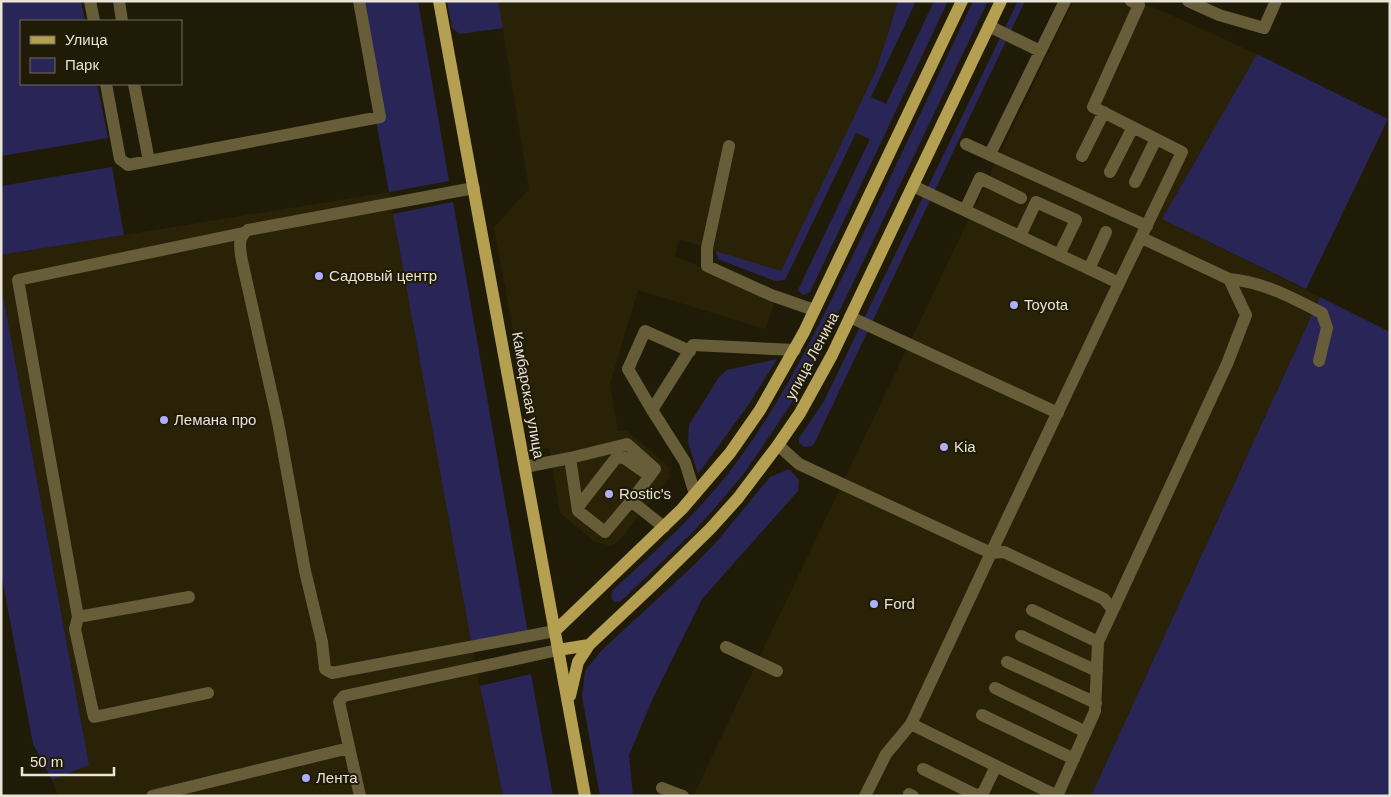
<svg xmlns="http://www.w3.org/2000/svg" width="1391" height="797" font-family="Helvetica,sans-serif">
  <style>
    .built { fill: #292206 }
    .green { fill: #292657 }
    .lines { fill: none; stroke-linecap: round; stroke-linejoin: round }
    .minor { stroke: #675d39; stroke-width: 12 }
    .major { stroke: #b5a051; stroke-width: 12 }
    .poi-dot { fill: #adaffb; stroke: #201b07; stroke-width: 2 }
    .labels { text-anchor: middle; stroke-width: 4; stroke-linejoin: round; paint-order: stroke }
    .poi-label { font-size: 15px; fill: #e8e4d8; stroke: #201b07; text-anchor: start }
    .street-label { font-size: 15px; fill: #e8e4d8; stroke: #201b07 }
  </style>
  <rect width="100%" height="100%" fill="#201b07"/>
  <!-- built -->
  <path class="built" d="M 498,1 L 898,1 L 877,68 L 781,272 L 679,239 L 675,256 L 776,299 L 765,329 L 638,290 L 610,384 L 618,431 L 627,431 L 662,460 L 669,468 L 670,477 L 619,541 L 611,546 L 595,542 L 560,513 L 549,448 L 535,451 L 494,227 L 529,189 Z
    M 1073,1 L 1140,1 L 1257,54 L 1162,219 L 1320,297 L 1091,796 L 693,796 Z
    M 389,192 L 480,686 L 503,796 L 58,796 L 52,780 L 89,765 L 1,284 L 1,255 Z"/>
  <!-- green -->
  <path class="green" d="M 1,1 L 81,1 L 85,21 L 21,21 L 21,84 L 97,84 L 108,138 L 1,156 Z
    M 354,1 L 418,1 L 449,181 L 389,192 Z
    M 447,1 L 498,1 L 503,28 L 460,34 L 452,28 Z
    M 898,1 L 916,1 L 871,97 L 886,104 L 934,1 L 948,1 L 810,292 L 803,295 L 798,290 L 870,139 L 856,133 L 785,280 L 775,281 L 718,259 L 716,251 L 781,271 L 877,68 Z
    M 973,1 L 988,1 L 815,362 L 789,407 L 745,472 L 715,508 L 690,535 L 621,601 L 614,602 L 611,597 L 613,590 C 652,554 693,518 727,475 C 780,407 816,331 854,253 C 894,170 934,85 973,1 Z
    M 1018,1 L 1025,1 L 815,442 L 812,446 L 804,447 L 799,443 L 799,438 L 824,401 Z
    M 1257,54 L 1388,119 L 1306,289 L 1162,219 Z
    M 112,167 L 124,235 L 1,255 L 1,186 Z
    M 453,202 L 528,634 L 472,646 L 393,214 Z
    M 1,284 L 89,765 L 52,780 L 33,744 L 1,572 Z
    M 1320,297 L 1390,332 L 1390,796 L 1091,796 Z
    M 777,359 L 749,404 L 698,474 L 688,442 L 689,425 L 719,377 L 727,370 Z
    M 789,469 L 799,480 L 798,491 L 702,599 L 653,698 L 629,755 L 633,796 L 600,796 L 582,697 L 585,671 L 602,650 L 694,565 L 719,539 L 770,477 Z
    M 531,674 L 553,796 L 503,796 L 480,686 Z"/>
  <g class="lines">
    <!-- minor -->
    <path class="minor" d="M 90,1 L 94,21
      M 119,1 L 122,21
      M 1188,1 L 1219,15 L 1264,28 L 1276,1
      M 989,26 L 1040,51
      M 106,84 L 120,159 L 128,165 L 380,117 L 359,1
      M 134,84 L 149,161
      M 966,144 L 1147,226
      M 729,146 L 707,248 L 707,266 L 771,295 L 814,310
      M 990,154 L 1065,1
      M 1082,156 L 1104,112
      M 1110,172 L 1133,127
      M 1135,182 L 1156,139
      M 913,186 L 1119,283 L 991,553 L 1004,552 L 1104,599 L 1113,610 L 1227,364 L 1246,315 L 1229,279 L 1142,238
      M 474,188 L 248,230 C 237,237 240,249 242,261 L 278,422 L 305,571 L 322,642 L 325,669 L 332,673 L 555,631
      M 965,210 L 980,178 L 1021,198
      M 1020,236 L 1036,202 L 1076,220 L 1059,255
      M 1089,269 L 1106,232
      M 1229,279 C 1263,282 1291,297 1322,313 L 1327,328 L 1319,361
      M 1119,283 L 1182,152 L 1093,107 L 1139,5 L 1131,1
      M 850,317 L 1058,413
      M 652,410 L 628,369 L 645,331 L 690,351
      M 778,445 L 799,464 L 991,553 L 911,724 L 886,754 L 865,796
      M 525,467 L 570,458
      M 695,494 L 685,462 L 652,410 L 693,345 L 795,350
      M 631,501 L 605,532 L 578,511 L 570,458 L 627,444 L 655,469 L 631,501 L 664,527
      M 578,507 L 616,458 L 623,457 L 650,476
      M 1032,610 L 1098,642
      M 78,617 L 189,597
      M 1021,636 L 1097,671
      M 726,647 L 777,671
      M 1007,662 L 1096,703
      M 995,688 L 1086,732
      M 208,693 L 94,717 L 75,629 L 78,617 L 18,280 L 243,233
      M 982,715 L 1074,759
      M 911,724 L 1057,796 L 1095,711 L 1098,642 L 1113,610
      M 923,769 L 978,796
      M 662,788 L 683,796
      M 909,794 L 913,796
      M 152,796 L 349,748
      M 360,796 L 339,702 L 344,696 L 558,650
      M 978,796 L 984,791 L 996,766"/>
    <!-- major -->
    <path class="major" d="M 439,1 L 585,796
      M 555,631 L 682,509 L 730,453 L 760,410 L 804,332 L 962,1
      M 558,650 L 589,645 L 655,583 L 711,528 L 738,498 L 778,445 L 800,413 L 832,355 L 1001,1
      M 570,696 L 578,662 L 589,645"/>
  </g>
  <!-- markers -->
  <g class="poi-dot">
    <circle cx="319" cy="276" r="5"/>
    <circle cx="1014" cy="305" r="5"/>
    <circle cx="164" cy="420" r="5"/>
    <circle cx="944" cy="447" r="5"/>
    <circle cx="609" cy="494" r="5"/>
    <circle cx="874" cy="604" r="5"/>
    <circle cx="306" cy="778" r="5"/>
  </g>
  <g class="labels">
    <!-- poi labels -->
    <g class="poi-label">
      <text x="329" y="281">Садовый центр</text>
      <text x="1024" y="310">Toyota</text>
      <text x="174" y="425">Лемана про</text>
      <text x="954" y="452">Kia</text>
      <text x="619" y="499">Rostic's</text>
      <text x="884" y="609">Ford</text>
      <text x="316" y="783">Лента</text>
    </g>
    <!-- street labels -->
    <g class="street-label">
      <text transform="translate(812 356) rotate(-62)" y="5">улица Ленина</text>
      <text transform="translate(528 395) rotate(80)" y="5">Камбарская улица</text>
    </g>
  </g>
  <!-- border -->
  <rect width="1391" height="797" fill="none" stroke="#e8e4d8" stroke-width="5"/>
  <!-- legend -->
  <rect x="20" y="20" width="162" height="65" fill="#201b07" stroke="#706b5b"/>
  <rect x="30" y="36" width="25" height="8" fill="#b5a051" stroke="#706b5b"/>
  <text x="65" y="45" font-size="15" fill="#e8e4d8">Улица</text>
  <rect x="30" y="58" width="25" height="15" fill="#292657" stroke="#706b5b"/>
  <text x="65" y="70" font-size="15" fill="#e8e4d8">Парк</text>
  <!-- scale -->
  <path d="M22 767v8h92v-8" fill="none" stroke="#e8e4d8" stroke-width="2.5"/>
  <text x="30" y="767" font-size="15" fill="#e8e4d8" stroke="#201b07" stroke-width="4" paint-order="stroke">50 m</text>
</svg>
